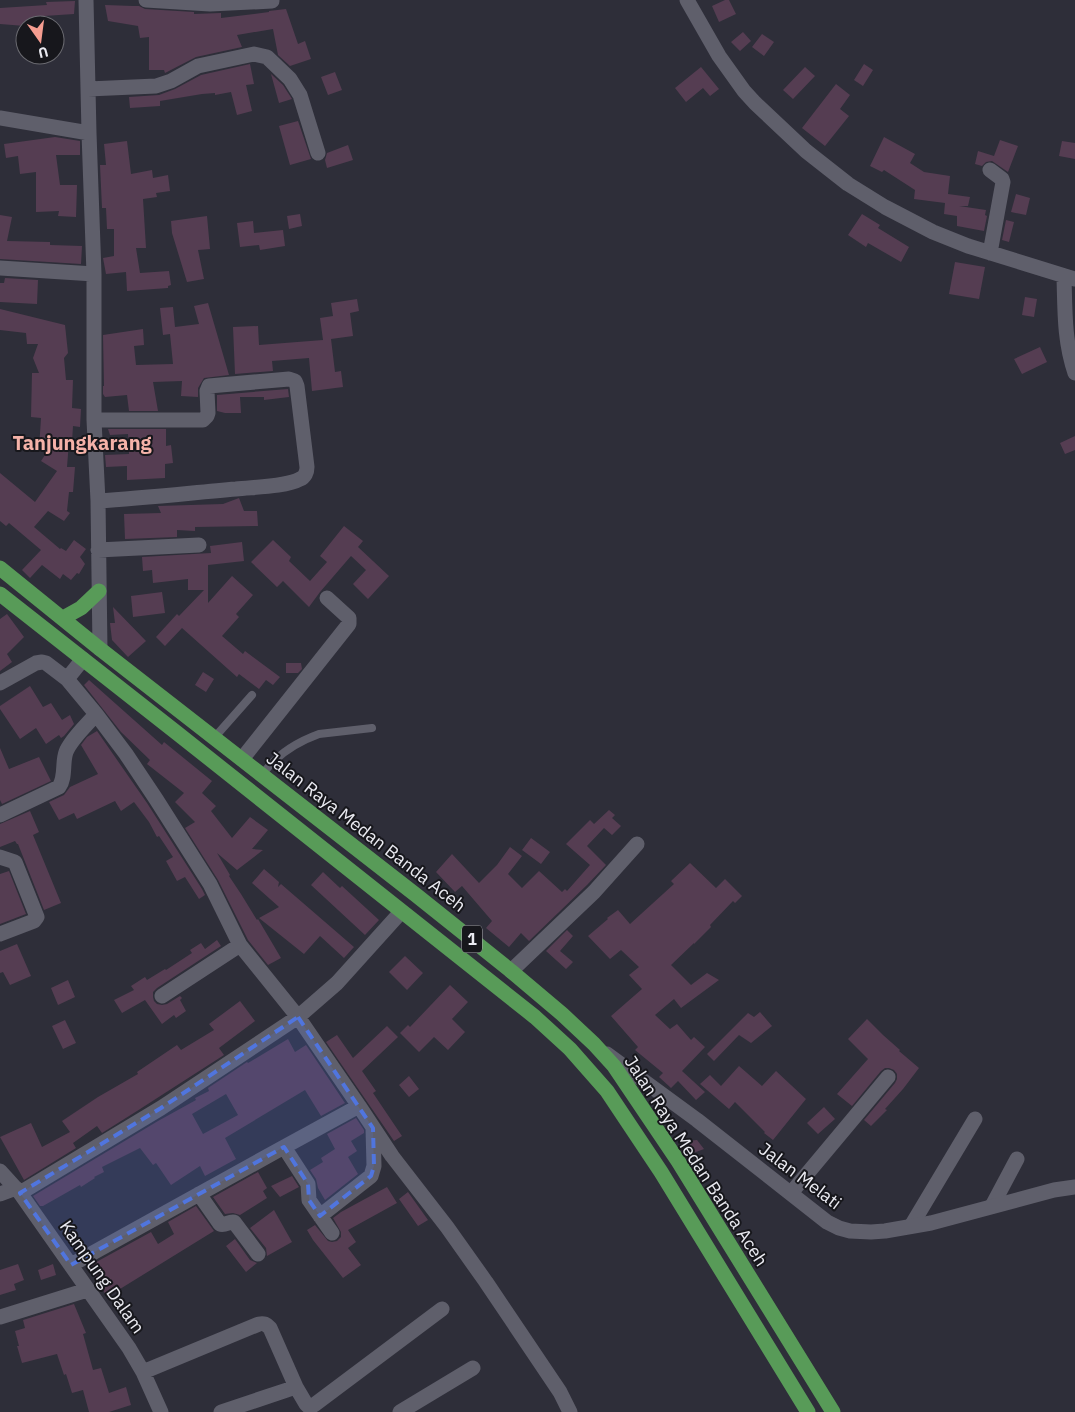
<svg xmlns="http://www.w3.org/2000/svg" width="1075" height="1412" font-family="'IBM Plex Sans',sans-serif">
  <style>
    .building { fill: #553d52; fill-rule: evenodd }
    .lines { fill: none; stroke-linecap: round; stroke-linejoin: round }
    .service { stroke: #5f5f6b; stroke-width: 8 }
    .minor { stroke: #5f5f6b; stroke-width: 15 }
    .tertiary { stroke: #5f5f6b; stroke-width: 15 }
    .trunk { stroke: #589b58; stroke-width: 15 }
    .marked { fill: #5075de; fill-opacity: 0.2; stroke: #5075de; stroke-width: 4; stroke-dasharray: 10 6; stroke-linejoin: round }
    .labels { text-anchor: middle; stroke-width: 4; stroke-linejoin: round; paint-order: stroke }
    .shield { fill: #17171c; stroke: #ababb1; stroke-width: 1 }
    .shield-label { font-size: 16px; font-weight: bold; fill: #eaeaf1 }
    .street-label { font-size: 18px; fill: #eaeaf1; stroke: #17171c }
    .quarter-label { font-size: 20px; font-weight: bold; fill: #f5b2a8; stroke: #17171c }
  </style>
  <rect width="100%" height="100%" fill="#2e2e39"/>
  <!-- building -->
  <path class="building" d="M 725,0 L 729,0 L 736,14 L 719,22 L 712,6 Z
    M 75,1 L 74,14 L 44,16 L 44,25 L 25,25 L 25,26 L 0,24 L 0,8 L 47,5 L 46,2 Z
    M 105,5 L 133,6 L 139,6 L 145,9 L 194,12 L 194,14 L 221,13 L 221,18 L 269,12 L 269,11 L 286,9 L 298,44 L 305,41 L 311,59 L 290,66 L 278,55 L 273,29 L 237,35 L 242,47 L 196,57 L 167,72 L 165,73 L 164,70 L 149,70 L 149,37 L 140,38 L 138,26 L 108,21 Z
    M 743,32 L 751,41 L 740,51 L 731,42 Z
    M 762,34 L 774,42 L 764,56 L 752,47 Z
    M 250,64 L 254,84 L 246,85 L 252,111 L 237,115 L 231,92 L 215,95 L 215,93 L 202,94 L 160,101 L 160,106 L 130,108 L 129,97 L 159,95 L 175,89 L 201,75 Z
    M 864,64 L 873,70 L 863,86 L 854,80 Z
    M 701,67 L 719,89 L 710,96 L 703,88 L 686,102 L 675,88 Z
    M 805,67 L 815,76 L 793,99 L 783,90 Z
    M 335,72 L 342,90 L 328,95 L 321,77 Z
    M 271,74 L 283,85 L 292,99 L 279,103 Z
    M 836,84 L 850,95 L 840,109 L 849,116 L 825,146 L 802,128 Z
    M 298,121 L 311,159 L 290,165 L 279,126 Z
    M 55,137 L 80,141 L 80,155 L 56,155 L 60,185 L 77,185 L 76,217 L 58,216 L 59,211 L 36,212 L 36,172 L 20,174 L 18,156 L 6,158 L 4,144 Z
    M 884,137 L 915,154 L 910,163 L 924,172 L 950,176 L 948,194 L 970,197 L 968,206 L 959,206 L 986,210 L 985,215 L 987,216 L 984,231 L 957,226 L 957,216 L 944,214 L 945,203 L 914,199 L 915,190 L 884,170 L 882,172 L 870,166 Z
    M 1000,140 L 1018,146 L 1008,172 L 992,161 L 986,162 L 982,166 L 975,164 L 978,151 L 994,156 Z
    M 127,141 L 131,174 L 152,170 L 153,178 L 168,175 L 170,191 L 156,193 L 157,197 L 143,199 L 146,248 L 136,248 L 140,273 L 169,271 L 171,285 L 168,286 L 168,288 L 127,291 L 126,272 L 106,274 L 103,258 L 114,256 L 114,229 L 107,229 L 106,208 L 102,208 L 100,165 L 106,165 L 104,144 Z
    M 1062,141 L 1075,143 L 1075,159 L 1059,156 Z
    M 348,145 L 353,160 L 327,168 L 325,160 L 327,153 Z
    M 1016,194 L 1030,198 L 1026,215 L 1011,212 Z
    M 300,214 L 302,226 L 289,229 L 287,216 Z
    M 862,214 L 880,225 L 878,228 L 909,247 L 901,262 L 868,243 L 866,247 L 848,235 Z
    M 0,215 L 12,217 L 7,241 L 50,242 L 50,245 L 82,246 L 81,264 L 0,259 Z
    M 207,216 L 210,249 L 198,250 L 204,279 L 187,282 L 172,233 L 171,221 Z
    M 1006,220 L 1014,222 L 1009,242 L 1002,240 Z
    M 253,221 L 254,233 L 283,230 L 285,246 L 260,250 L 259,245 L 240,247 L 237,223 Z
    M 955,262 L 985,267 L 979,299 L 949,294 Z
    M 5,278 L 38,280 L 37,304 L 0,302 L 0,283 L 4,283 Z
    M 1025,297 L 1037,299 L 1034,317 L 1022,315 Z
    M 357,299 L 359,311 L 350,313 L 353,336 L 331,339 L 335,372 L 341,371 L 343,387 L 312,391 L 309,358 L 272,361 L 273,371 L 235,374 L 233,327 L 258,326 L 259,345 L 323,340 L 320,318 L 333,316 L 331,303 Z
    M 208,303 L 229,375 L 204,378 L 198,388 L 198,397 L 181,396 L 182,381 L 153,382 L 158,411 L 129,411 L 127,395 L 105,397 L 103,394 L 103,386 L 104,386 L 103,335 L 143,329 L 144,345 L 134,346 L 136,365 L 173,364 L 170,334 L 163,335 L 160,308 L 173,307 L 175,327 L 199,324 L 194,306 Z
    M 0,309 L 65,325 L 68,353 L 64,358 L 66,380 L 73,380 L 72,408 L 81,409 L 80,427 L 73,426 L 72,442 L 69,442 L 67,467 L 75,467 L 73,492 L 69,492 L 67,511 L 70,513 L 64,521 L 48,511 L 34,527 L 60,549 L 61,548 L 66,551 L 74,540 L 86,549 L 80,557 L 85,564 L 79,574 L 77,573 L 71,580 L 63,574 L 60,579 L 42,565 L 30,578 L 22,570 L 41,550 L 9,523 L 6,526 L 0,521 L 0,473 L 35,502 L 57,471 L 41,461 L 49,449 L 39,449 L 41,418 L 31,417 L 32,373 L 39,373 L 33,358 L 38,344 L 27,344 L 26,333 L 0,330 Z
    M 1040,347 L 1047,362 L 1022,374 L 1014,359 Z
    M 288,389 L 289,397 L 264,400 L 264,397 L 240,397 L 241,413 L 225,413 L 217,411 L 217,395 Z
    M 108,429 L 166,429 L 166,446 L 171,445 L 173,463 L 165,464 L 165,478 L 127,480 L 127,466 L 106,467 L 105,455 L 129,454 L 128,434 L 110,435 Z
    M 1075,436 L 1075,450 L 1065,454 L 1060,443 Z
    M 239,498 L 244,511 L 257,511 L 258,526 L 195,527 L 195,531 L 177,530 L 177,537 L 125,539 L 124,514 L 161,513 L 158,506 L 223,504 Z
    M 344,526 L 363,541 L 358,547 L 389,576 L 368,599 L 353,584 L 366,570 L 351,556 L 320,592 L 309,607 L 283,581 L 277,587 L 251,562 L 273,540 L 291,557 L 289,561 L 310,581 L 327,562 L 320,556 Z
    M 242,542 L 244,561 L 208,565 L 208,603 L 232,576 L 253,595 L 236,614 L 239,617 L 222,636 L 243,654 L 245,651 L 280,677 L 273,685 L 266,680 L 259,689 L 239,674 L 237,677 L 182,628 L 165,646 L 156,637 L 177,614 L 179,616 L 204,590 L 188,590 L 188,579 L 153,583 L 152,570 L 143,571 L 142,557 L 211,553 L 210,546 Z
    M 162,592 L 165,613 L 133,617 L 131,596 Z
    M 113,607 L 146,641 L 128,657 L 112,640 L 110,623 L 115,623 Z
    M 7,614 L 24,637 L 7,654 L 12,662 L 0,671 L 0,619 Z
    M 286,663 L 301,663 L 302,669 L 298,673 L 286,673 Z
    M 203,672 L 214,679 L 206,692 L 195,685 Z
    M 89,680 L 162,745 L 164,742 L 212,781 L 202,793 L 216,806 L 211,811 L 232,838 L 250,817 L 268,830 L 252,849 L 263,850 L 237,870 L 217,853 L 230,875 L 229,876 L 241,894 L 257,920 L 258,919 L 281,958 L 268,965 L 248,940 L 218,880 L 185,828 L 195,822 L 175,802 L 184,793 L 147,764 L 150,760 L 121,732 L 84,685 Z
    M 30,686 L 43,707 L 51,703 L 62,720 L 70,715 L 74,724 L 64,736 L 61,738 L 59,735 L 46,744 L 36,728 L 20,739 L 0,709 L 0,706 Z
    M 97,731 L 147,803 L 202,889 L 205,895 L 199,899 L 185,877 L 177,881 L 166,861 L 173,857 L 159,836 L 157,837 L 149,822 L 134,802 L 121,811 L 115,801 L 77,819 L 74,813 L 59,820 L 49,802 L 64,795 L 70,787 L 98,774 L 81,745 L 87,737 Z
    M 0,748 L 9,769 L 39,757 L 51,781 L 2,804 L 0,800 Z
    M 609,810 L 615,815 L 612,818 L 621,826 L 612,835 L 604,828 L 587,846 L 606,865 L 587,885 L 529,941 L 521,933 L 509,947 L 486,928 L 492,921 L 462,886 L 455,892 L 436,872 L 452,854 L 479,883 L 497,865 L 510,847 L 522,856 L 508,874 L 522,888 L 539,871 L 562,892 L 565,889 L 567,891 L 590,865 L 566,844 L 590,820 L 594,824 Z
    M 30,811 L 39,832 L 33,835 L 61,903 L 44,910 L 18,844 L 17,844 L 15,841 L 0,847 L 0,824 Z
    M 531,838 L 550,852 L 541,864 L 522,850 Z
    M 690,863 L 716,888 L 725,879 L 742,896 L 735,903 L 733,901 L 710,925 L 711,927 L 694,944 L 694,943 L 671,965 L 691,985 L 707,973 L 719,980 L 681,1008 L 674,999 L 655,1015 L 670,1029 L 677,1024 L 691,1040 L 694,1037 L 705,1047 L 682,1071 L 705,1092 L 696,1100 L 678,1081 L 671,1088 L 659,1077 L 663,1073 L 635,1050 L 638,1047 L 611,1016 L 642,989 L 629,975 L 639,967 L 621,950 L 610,959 L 588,936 L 608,919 L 607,918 L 618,910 L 630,924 L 674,884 L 671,881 Z
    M 264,869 L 279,882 L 278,887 L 281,884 L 354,947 L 344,958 L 320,936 L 304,954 L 259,918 L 279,907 L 252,883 Z
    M 9,871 L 26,914 L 0,924 L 0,874 Z
    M 323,872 L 340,888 L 342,886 L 379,920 L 365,935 L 311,885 Z
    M 567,930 L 573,936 L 560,951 L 573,962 L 566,969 L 546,951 Z
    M 217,940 L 221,946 L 157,988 L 153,992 L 153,997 L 154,1001 L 157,1004 L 162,1005 L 167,1004 L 180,996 L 182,998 L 180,1000 L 186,1011 L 176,1018 L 174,1015 L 162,1024 L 145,1000 L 122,1013 L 114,1000 L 134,990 L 131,986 L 145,977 L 147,980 L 165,969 L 166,970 L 192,953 L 190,950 L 201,943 L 205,949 Z
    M 17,944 L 31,976 L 10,985 L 3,972 L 0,973 L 0,951 Z
    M 405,956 L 423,973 L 407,990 L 389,972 Z
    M 68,980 L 75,997 L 58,1005 L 51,988 Z
    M 450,985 L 468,1002 L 452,1019 L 465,1032 L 448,1050 L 434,1037 L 419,1052 L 400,1033 L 408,1025 L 410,1027 Z
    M 240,1001 L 255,1021 L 219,1048 L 224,1055 L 137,1111 L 102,1133 L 97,1126 L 73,1143 L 76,1148 L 24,1180 L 0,1137 L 31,1123 L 42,1147 L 70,1132 L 62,1121 L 98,1097 L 138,1074 L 137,1072 L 177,1045 L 181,1050 L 214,1030 L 209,1024 Z
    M 760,1012 L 772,1026 L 751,1043 L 739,1035 L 714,1061 L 707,1054 L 748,1013 L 754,1017 Z
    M 867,1019 L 883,1035 L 900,1050 L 899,1051 L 919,1068 L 903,1089 L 885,1109 L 887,1110 L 871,1126 L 864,1120 L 895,1083 L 897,1079 L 897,1074 L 894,1070 L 889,1068 L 885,1068 L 881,1071 L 852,1106 L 837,1094 L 868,1059 L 848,1039 Z
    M 65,1020 L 76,1043 L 63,1049 L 52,1026 Z
    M 387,1026 L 398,1037 L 362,1071 L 376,1091 L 373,1093 L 402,1136 L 394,1141 L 326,1042 L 337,1035 L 353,1058 Z
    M 288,1039 L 295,1052 L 306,1045 L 345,1103 L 321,1116 L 305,1090 L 225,1138 L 236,1159 L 205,1176 L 200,1166 L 171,1185 L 156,1163 L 153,1165 L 140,1148 L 102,1167 L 104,1172 L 94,1177 L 95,1178 L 81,1187 L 80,1185 L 43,1206 L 40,1206 L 33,1196 L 158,1121 L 196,1100 L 195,1098 L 209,1091 L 208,1088 L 247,1062 L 248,1063 ZM 226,1094 L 238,1115 L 203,1134 L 192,1114 Z
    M 739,1066 L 762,1086 L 776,1071 L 806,1099 L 773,1140 L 764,1133 L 765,1132 L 735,1102 L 729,1109 L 700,1084 L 710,1075 L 721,1086 Z
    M 409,1076 L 419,1089 L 409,1097 L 399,1085 Z
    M 824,1107 L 835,1119 L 818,1134 L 807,1123 Z
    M 356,1118 L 364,1130 L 364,1133 L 351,1141 L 357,1151 L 348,1157 L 358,1174 L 325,1200 L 318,1188 L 316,1179 L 310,1170 L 323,1162 L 321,1158 L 335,1149 L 327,1134 Z
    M 697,1140 L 704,1149 L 688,1155 L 687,1141 Z
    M 258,1172 L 267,1188 L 263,1191 L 267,1198 L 240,1215 L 233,1213 L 225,1214 L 213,1197 Z
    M 292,1176 L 299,1187 L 280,1197 L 271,1186 Z
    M 387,1187 L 397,1203 L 348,1230 L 356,1242 L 348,1248 L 361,1265 L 343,1278 L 313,1240 L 307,1230 L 315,1225 L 328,1241 L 332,1242 L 337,1241 L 341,1237 L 341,1232 L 333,1218 L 341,1212 Z
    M 408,1192 L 428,1220 L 418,1226 L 399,1199 Z
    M 196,1206 L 214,1231 L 107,1297 L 89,1266 L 151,1232 L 158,1244 L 174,1234 L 168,1222 Z
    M 274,1210 L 292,1242 L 267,1256 L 266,1248 L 250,1228 Z
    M 235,1239 L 250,1260 L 257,1263 L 246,1272 L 226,1246 Z
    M 18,1264 L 24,1280 L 14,1284 L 16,1290 L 0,1295 L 0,1270 Z
    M 53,1264 L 56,1275 L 41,1280 L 38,1270 Z
    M 74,1304 L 86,1333 L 83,1334 L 93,1370 L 101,1368 L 109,1393 L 126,1387 L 131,1405 L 109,1412 L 89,1412 L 83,1390 L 72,1393 L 66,1374 L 64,1375 L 57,1354 L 22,1363 L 17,1346 L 19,1346 L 15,1331 L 25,1328 L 23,1320 Z"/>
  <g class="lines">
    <!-- service -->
    <path class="service" d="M 214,738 L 252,695
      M 262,775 C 276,755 297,742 319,734 L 372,728"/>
    <!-- minor -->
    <path class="minor" d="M 86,0 L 89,133 L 94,274 L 94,420 L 98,501 L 100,649
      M 146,0 L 210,4 L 272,1
      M 687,0 L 719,56 L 744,91 L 755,103 L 806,151 L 848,184 L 885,207 L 933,232 L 968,246 L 1075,279
      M 88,89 L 156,86 L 171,81 L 198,66 L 254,54 L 267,57 L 290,79 L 300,95 L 318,153
      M 0,118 L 89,133
      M 990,253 L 1003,182 L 1002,179 L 990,170
      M 0,268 L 94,274
      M 1064,277 C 1065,310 1064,341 1075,373
      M 94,420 L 203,420 L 207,416 L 208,413 L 207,391 L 209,386 L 289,379 L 295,381 L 297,386 L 307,467 C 307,472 305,477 300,479 C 286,487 253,487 236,489 C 190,493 144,498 98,501
      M 98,550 L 199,545
      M 67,679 L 83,659
      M 0,683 L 36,663 L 42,662 L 46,663 L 67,679 L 96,714 L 126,754 L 156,799 L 210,884 L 240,945
      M 242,759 L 349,624 L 349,618 L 327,598
      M 0,815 L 59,787 C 66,777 62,763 66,752 C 71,739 87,725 96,714
      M 0,857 L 15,862 L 37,917 L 34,921 L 0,934
      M 511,971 L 594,892 L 637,844
      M 162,996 L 240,945 L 298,1017 L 337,983 L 401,912
      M 359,1106 L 392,1156 L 447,1227 L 486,1282 L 560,1392 L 570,1412
      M 284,1147 L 308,1184 L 309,1200 L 332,1233
      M 0,1171 L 20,1193 L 129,1348 L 143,1372 L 161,1412
      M 20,1193 L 161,1108 L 298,1017 L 359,1106 L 284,1147 L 71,1265
      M 791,1193 L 888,1077
      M 0,1194 L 16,1188
      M 199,1194 L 220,1224 C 225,1226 229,1221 234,1222 L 258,1254
      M 992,1206 L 1017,1159
      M 320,1216 L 371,1176 L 374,1166 L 373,1128
      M 911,1226 L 975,1119
      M 0,1317 L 87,1290
      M 143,1372 L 259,1324 C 264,1323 266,1324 270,1328 L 296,1387 L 221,1412
      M 296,1387 L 306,1404 L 308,1406 L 314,1405 L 442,1309
      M 400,1412 L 473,1368"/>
    <!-- tertiary -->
    <path class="tertiary" d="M 607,1054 L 697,1120 L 827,1222 L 839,1228 L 850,1231 L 871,1232 L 885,1231 L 931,1223 L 1054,1190 L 1075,1187"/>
    <!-- trunk -->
    <path class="trunk" d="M 0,568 L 100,649 L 416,895 L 511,971 L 562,1014 L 594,1044 L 614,1066 L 678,1161 L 833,1412
      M 0,594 L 177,733 L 535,1017 L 570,1049 L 607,1091 L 661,1172 L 808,1412
      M 63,618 L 81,608 L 99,591"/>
  </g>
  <!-- marked area -->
  <path class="marked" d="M 298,1017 L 373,1128 L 374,1166 L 371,1176 L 320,1216 L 309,1200 L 308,1184 L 284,1147 L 71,1265 L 20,1193 L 161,1108 Z"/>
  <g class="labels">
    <!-- shield labels -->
    <rect class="shield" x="462" y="925.5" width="20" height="27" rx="4"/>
    <g class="shield-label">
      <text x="472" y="945">1</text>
    </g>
    <!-- street labels -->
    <g class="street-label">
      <text transform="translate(366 832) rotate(38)" y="6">Jalan Raya Medan Banda Aceh</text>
      <text transform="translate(696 1161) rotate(57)" y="6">Jalan Raya Medan Banda Aceh</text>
      <text transform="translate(800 1176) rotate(37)" y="6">Jalan Melati</text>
      <text transform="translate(102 1277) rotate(55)" y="6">Kampung Dalam</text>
    </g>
    <!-- quarter labels -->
    <g class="quarter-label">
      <text x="82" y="450">Tanjungkarang</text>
    </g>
  </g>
  <!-- north arrow -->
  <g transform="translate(40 40) rotate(166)"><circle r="24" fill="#17171c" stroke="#6b6b71"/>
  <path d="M0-4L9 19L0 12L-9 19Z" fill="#f59d90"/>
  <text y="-8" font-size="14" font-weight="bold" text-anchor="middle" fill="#eaeaf1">U</text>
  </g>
</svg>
